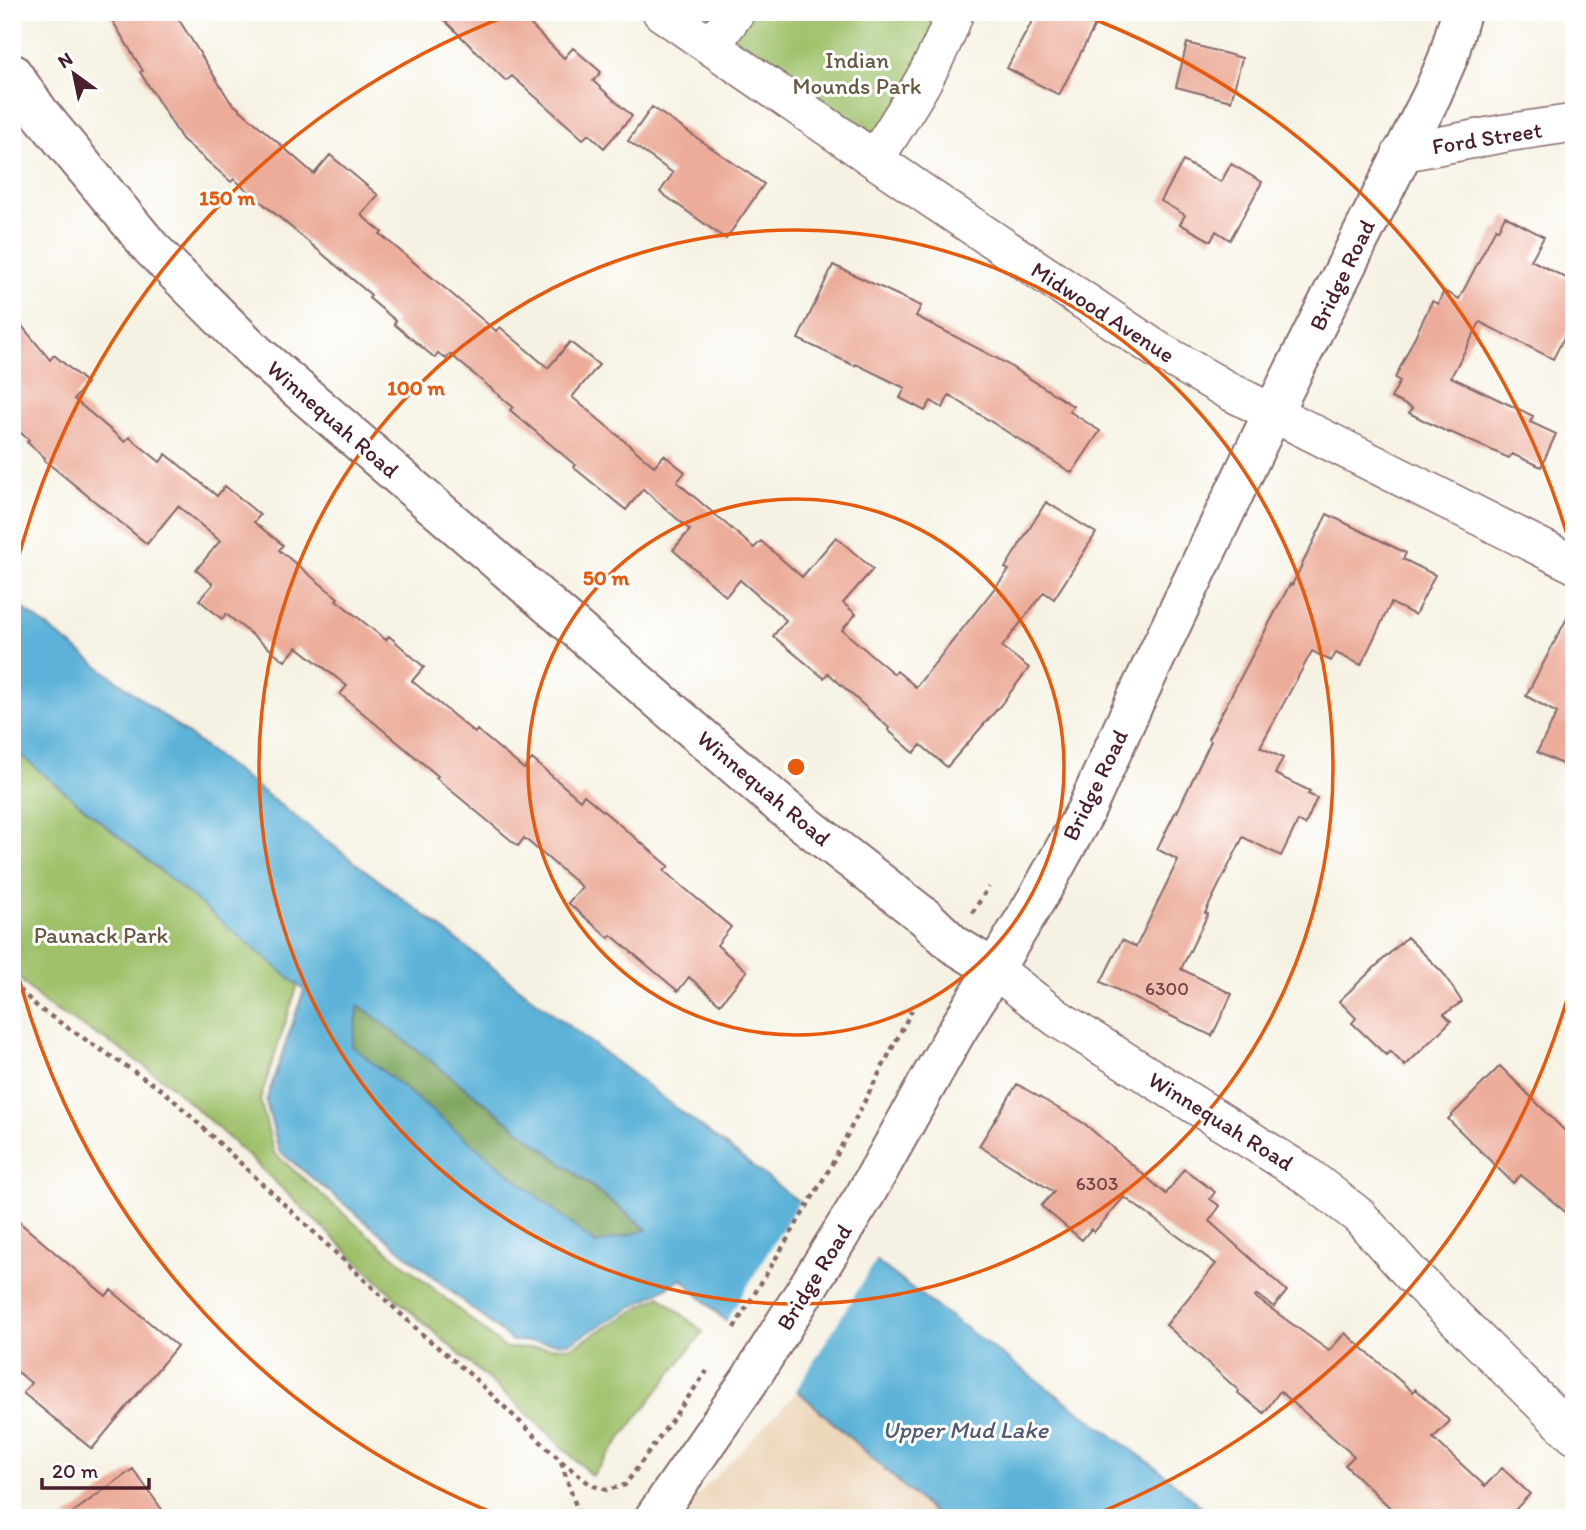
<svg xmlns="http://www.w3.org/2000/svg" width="1586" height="1530" font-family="Itim,sans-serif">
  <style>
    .built { fill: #edd7bb }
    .green { fill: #9fc16a; stroke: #74704a; stroke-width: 2 }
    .forest { fill: #7fa75e; stroke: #646344; stroke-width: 2 }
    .water { fill: #5cb2d8; stroke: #536882; stroke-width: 2; fill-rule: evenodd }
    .pier { fill: #f6f2e3 }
    .building { fill: #ecac99 }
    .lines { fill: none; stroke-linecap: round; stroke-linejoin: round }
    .minor-casing { stroke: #86696b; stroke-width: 40 }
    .tertiary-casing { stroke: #86696b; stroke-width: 42 }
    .path { stroke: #86696b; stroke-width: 4.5; stroke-dasharray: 5 5; stroke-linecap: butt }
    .minor { stroke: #fff; stroke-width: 37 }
    .tertiary { stroke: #fff; stroke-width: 38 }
    .ring { fill: none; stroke: #e8590c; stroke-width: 3.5 }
    .labels { text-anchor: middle; stroke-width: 6; stroke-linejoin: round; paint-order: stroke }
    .number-label { font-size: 19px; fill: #724246 }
    .park-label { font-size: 23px; fill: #685841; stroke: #fff }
    .street-label { font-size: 23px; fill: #4a1f2b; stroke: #fff }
    .water-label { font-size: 24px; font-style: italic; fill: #515a70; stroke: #fff }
    .centre { fill: #e8590c; stroke: #fff; stroke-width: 3.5 }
    .ring-label { font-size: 21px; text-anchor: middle; font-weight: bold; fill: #e8590c; stroke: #fff; stroke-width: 6; stroke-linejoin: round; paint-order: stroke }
  </style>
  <rect width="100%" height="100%" fill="#fff"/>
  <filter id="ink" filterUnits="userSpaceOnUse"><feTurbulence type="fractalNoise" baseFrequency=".0143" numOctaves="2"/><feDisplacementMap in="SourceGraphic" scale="14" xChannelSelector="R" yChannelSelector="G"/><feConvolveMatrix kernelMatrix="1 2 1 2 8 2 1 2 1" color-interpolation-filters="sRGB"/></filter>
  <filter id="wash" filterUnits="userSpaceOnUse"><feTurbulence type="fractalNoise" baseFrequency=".00686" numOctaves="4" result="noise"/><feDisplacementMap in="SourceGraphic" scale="28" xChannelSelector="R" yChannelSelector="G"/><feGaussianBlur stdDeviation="1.57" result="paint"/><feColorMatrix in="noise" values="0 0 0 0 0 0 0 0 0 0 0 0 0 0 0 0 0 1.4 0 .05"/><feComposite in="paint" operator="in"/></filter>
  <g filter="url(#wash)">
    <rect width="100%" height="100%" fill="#f6f2e3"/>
    <!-- built -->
    <path class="built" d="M 798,1391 L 939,1518 L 676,1518 Z"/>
    <!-- green -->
    <path class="green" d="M 736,12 L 955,12 L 875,159 L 711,46 Z
      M 12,747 L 298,984 L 260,1100 L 274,1153 L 359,1227 L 505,1348 L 572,1347 L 660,1296 L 703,1332 L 592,1476 L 530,1416 L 399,1301 L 243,1151 L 168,1083 L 117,1047 L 45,1004 L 12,971 Z"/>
    <!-- forest -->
    <path class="forest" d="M 359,1005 L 647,1230 L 596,1245 L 352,1046 Z"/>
    <!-- water -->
    <path class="water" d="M 12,600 L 930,1302 L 1162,1472 L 1214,1518 L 939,1518 L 798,1391 L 682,1279 L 569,1343 L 512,1341 L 279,1151 L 266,1101 L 304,990 L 12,748 ZM 359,1005 L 647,1229 L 646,1230 L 596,1244 L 352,1046 Z"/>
    <!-- pier -->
    <path class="pier" d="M 801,1198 L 878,1257 L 795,1392 L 724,1325 Z"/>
    <g id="blocks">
      <!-- building -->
      <path class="building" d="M 107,12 L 174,12 L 230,101 L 314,174 L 330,155 L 378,195 L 361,215 L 382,232 L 380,234 L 496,331 L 500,327 L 548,368 L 570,342 L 599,365 L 572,397 L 654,466 L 664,455 L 685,472 L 677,482 L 754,548 L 761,541 L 802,577 L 836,537 L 873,569 L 843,603 L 856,614 L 842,630 L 894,674 L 897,671 L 916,687 L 1009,570 L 1005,568 L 1046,502 L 1096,533 L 1054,599 L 1044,592 L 1002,647 L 1029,668 L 999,707 L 947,767 L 921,745 L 914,753 L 888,730 L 889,728 L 828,673 L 824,678 L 773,636 L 786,620 L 740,580 L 726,596 L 673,550 L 690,530 L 643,489 L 626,510 L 573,467 L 575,465 L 510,410 L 513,407 L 450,354 L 446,359 L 438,353 L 435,358 L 394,324 L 396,321 L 369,298 L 371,295 L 234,179 L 231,182 L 182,139 L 140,72 L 143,71 Z
        M 436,12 L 518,12 L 564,58 L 573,48 L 601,72 L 593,81 L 632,116 L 604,148 L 589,134 L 583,139 L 512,76 L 506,81 Z
        M 1037,12 L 1102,12 L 1059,95 L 1007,68 Z
        M 1187,43 L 1242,58 L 1231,101 L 1176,87 Z
        M 652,107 L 764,184 L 726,239 L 660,192 L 673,173 L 628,141 Z
        M 1183,161 L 1221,182 L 1231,164 L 1262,182 L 1230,240 L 1216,231 L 1211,241 L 1180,224 L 1185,215 L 1161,201 Z
        M 1505,216 L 1544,237 L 1531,260 L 1574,282 L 1574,318 L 1553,359 L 1480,322 L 1451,377 L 1533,416 L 1530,422 L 1556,434 L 1541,467 L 1512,454 L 1509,458 L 1450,432 L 1449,433 L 1409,413 L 1412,408 L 1391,398 L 1400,381 L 1395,378 L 1432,301 L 1438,304 L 1444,291 L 1459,299 L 1496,228 L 1498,230 Z
        M 833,265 L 921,306 L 916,316 L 1002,361 L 1073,406 L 1069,411 L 1100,431 L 1072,473 L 949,395 L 943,408 L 931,401 L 925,411 L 900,398 L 905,388 L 856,364 L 855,366 L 798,339 Z
        M 12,314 L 50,360 L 54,355 L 87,383 L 74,399 L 125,442 L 129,437 L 160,462 L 166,454 L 217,496 L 225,486 L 260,515 L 254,522 L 283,545 L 279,550 L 338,598 L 336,600 L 386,640 L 389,636 L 424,667 L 412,681 L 475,733 L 477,730 L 524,769 L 532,759 L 580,800 L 584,795 L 669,866 L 664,871 L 731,927 L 717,945 L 747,971 L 720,1004 L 689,977 L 678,991 L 611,935 L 609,938 L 568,903 L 582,887 L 524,838 L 518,846 L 436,778 L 438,776 L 340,694 L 347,686 L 297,647 L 285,661 L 226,614 L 222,619 L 199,600 L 213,584 L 196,570 L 220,541 L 178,506 L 147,544 L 44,460 L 45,458 L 27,442 L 29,440 L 12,425 Z
        M 1327,514 L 1406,553 L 1403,559 L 1435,575 L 1415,615 L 1391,603 L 1361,665 L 1336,653 L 1331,661 L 1312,651 L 1260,747 L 1283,758 L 1275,774 L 1310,791 L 1308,794 L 1317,798 L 1305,825 L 1298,821 L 1281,856 L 1243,837 L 1205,913 L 1208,914 L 1181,969 L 1232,994 L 1212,1036 L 1101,982 L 1122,940 L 1136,947 L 1178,860 L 1157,849 L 1176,811 L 1177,812 L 1211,741 L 1208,739 L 1290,584 L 1292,585 Z
        M 1574,605 L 1574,770 L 1537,752 L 1557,713 L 1526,696 Z
        M 1407,937 L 1443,973 L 1462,1002 L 1444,1014 L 1451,1021 L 1405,1066 L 1390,1051 L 1386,1055 L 1352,1023 L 1356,1018 L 1339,1001 Z
        M 1500,1066 L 1574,1140 L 1574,1219 L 1521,1175 L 1513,1183 L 1448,1119 Z
        M 1017,1084 L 1085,1124 L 1166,1194 L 1184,1169 L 1215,1192 L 1210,1199 L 1220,1206 L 1209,1221 L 1287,1291 L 1274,1307 L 1257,1295 L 1255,1297 L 1329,1351 L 1345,1333 L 1413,1392 L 1415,1389 L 1450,1421 L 1433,1438 L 1485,1486 L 1502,1468 L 1530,1494 L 1513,1512 L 1518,1518 L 1401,1518 L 1345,1465 L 1354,1456 L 1280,1391 L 1264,1413 L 1238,1393 L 1239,1391 L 1166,1325 L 1216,1264 L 1124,1197 L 1094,1232 L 1091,1229 L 1082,1240 L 1041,1206 L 1054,1192 L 979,1146 Z
        M 12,1216 L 106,1296 L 111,1290 L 177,1346 L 92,1449 L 23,1393 L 31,1383 L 12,1367 Z
        M 133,1469 L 168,1518 L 65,1518 Z"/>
    </g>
  </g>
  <g filter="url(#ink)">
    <use href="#blocks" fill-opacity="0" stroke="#86696b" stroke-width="2"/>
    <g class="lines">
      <defs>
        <path id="minor" d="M 661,12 L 932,199 L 1156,349 L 1229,391 L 1574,564
          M 711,46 L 736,12
          M 1401,153 L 1506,133 L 1574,123
          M 875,159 C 904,113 937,64 955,12
          M 994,969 L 1057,1018 L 1306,1175 L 1359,1216 L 1411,1274 L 1574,1435"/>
        <path id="tertiary" d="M 12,73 L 39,112 L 151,248 L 257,354 L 783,807 L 926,918 L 953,944 L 994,969
          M 654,1518 L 749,1381 L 865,1195 L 954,1036 L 1042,890 L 1085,812 L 1135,701 L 1273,412 L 1432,95 L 1448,58 L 1461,12"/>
      </defs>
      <!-- minor casing -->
      <use href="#minor" class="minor-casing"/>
      <!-- tertiary casing -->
      <use href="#tertiary" class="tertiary-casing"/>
      <!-- path -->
      <path class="path" d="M 972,913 L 989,887
        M 12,983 L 41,1010 L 165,1092 L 423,1335 L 472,1376 L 561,1461 L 591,1485 L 607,1490 L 625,1485 L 707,1371
        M 734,1328 L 830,1168 L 912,1010
        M 561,1462 L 580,1518"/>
      <!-- minor -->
      <use href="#minor" class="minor"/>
      <!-- tertiary -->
      <use href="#tertiary" class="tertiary"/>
    </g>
  </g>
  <!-- distance rings -->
  <g class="ring">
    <circle cx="796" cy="767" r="268"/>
    <circle cx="796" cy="767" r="537"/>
    <path d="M1574 975A805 805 0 0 1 1091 1516M501 1516A805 805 0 0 1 13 955M13 579A805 805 0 0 1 514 13M1078 13A805 805 0 0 1 1574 559"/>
  </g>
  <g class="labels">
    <!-- number labels -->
    <g class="number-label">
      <text x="1167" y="995">6300</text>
      <text x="1097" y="1190">6303</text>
    </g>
    <!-- park labels -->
    <g class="park-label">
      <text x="857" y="68">Indian<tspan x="857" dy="26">Mounds Park</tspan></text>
      <text x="101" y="943">Paunack Park</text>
    </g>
    <!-- street labels -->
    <g class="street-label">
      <text transform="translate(1487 138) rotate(-9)" y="8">Ford Street</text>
      <text transform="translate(1342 275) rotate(-64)" y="8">Bridge Road</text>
      <text transform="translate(1103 312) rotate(33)" y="8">Midwood Avenue</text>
      <text transform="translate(333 419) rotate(41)" y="8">Winnequah Road</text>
      <text transform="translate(1095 785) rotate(-64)" y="8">Bridge Road</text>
      <text transform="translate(764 788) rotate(40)" y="8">Winnequah Road</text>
      <text transform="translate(1221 1121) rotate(32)" y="8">Winnequah Road</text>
      <text transform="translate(814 1277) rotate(-58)" y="8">Bridge Road</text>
    </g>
    <!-- water labels -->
    <g class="water-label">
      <text x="965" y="1438">Upper Mud Lake</text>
    </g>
  </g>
  <circle cx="796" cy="767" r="10" class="centre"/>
  <g class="ring-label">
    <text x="227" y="205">150 m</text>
    <text x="416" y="395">100 m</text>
    <text x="606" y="585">50 m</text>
  </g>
  <!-- margin -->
  <rect width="1586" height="1530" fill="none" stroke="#fff" stroke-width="42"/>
  <!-- north arrow -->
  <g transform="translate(74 74) rotate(327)" stroke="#ffffff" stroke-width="5" paint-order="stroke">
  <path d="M0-5L12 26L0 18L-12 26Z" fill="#4a1f2b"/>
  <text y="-10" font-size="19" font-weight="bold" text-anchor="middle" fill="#4a1f2b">N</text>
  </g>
  <!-- scale -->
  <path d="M42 1478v10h107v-10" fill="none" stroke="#4a1f2b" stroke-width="3.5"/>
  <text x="52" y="1478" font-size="21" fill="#4a1f2b" stroke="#ffffff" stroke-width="5" paint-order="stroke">20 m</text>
</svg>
